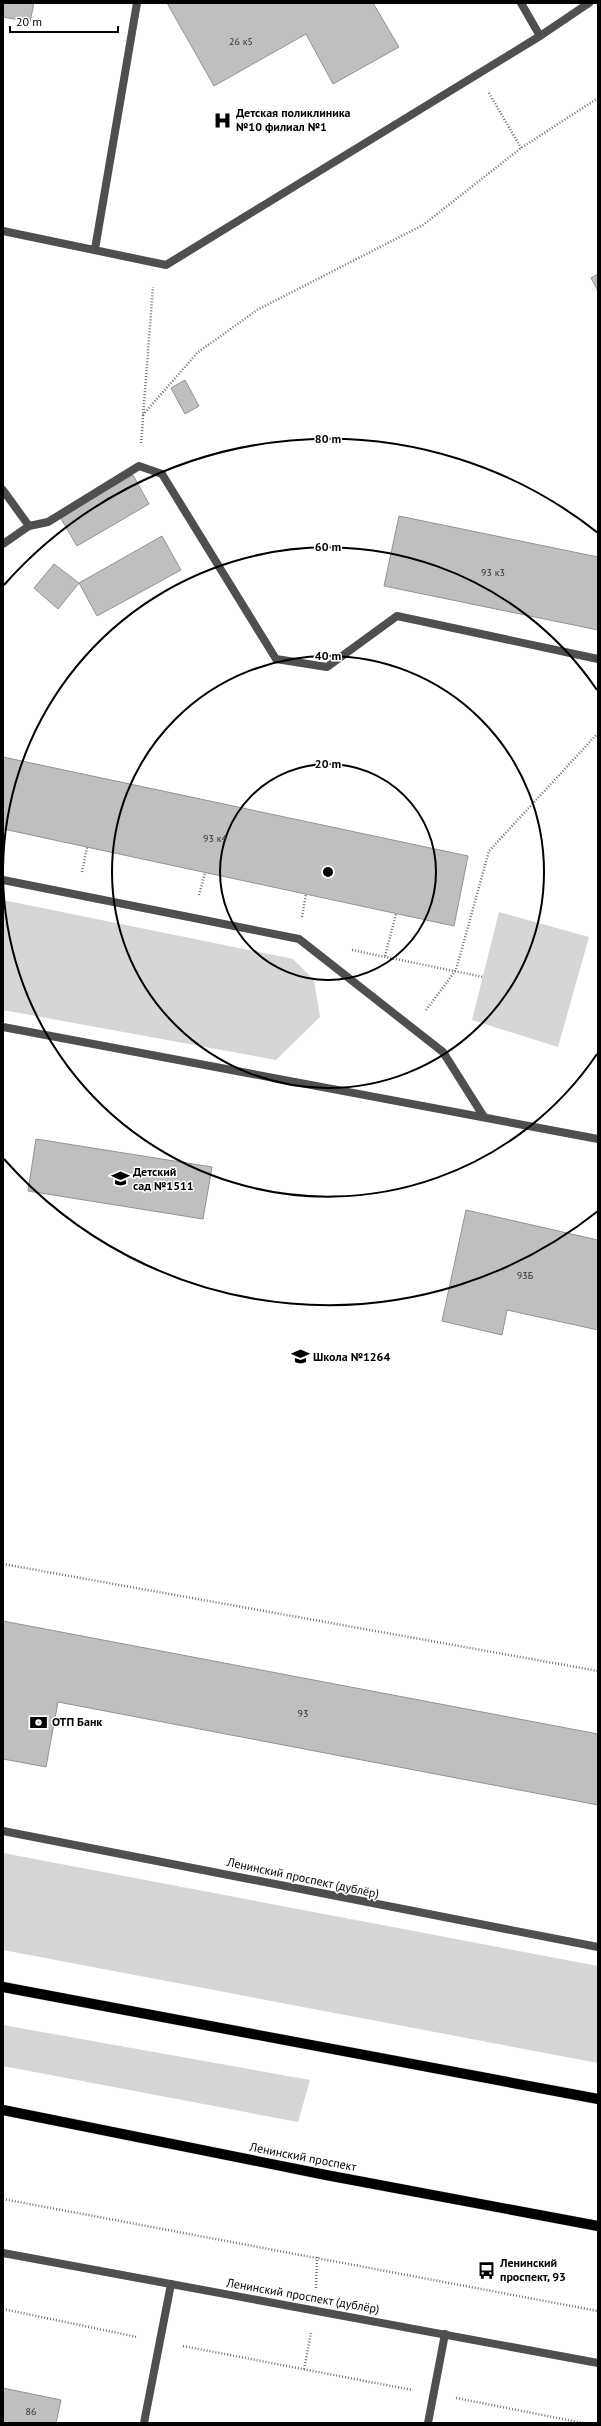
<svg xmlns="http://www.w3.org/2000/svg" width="601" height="2426" font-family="'PT Sans',sans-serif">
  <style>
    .green { fill: #d6d6d6 }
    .building { fill: #bfbfbf; stroke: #939393 }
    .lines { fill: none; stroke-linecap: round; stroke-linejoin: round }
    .primary-casing { stroke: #dbdbdb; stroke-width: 11 }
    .path { stroke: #717171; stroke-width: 2.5; stroke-dasharray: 1 2; stroke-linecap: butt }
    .service { stroke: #4f4f4f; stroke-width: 8 }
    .tertiary { stroke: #4f4f4f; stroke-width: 8 }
    .primary { stroke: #000; stroke-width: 10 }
    .ring { fill: none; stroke: #000; stroke-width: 2 }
    .labels { text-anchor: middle; stroke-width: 3; stroke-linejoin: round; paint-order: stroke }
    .number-label { font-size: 10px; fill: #303030 }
    .poi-label { font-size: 12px; font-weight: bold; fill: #000; stroke: #fff; text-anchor: start }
    .street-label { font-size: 12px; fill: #000; stroke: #fff }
    .centre { fill: #000; stroke: #fff; stroke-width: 2 }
    .ring-label { font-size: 12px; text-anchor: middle; font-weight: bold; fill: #000; stroke: #fff; stroke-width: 3; stroke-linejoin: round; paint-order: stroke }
  </style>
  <rect width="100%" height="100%" fill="#fff"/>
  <!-- green -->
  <path class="green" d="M 3,900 L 293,959 L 314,980 L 320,1017 L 276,1060 L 3,1010 Z
    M 499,912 L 589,937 L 558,1047 L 472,1020 Z
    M 3,1853 L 598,1966 L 598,2063 L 3,1950 Z
    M 3,2025 L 310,2080 L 298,2122 L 3,2066 Z"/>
  <!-- building -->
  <path class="building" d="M 3,3 L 34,3 L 30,22 L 3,17 Z
    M 167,3 L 373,3 L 399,47 L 333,84 L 306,34 L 214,86 Z
    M 598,274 L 598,291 L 591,278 Z
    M 185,380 L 199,406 L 185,414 L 171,388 Z
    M 133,475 L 149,504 L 77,546 L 60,517 Z
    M 399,516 L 598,557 L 598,630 L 384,586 Z
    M 162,536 L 181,570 L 97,616 L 79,583 Z
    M 54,564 L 79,583 L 58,609 L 34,588 Z
    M 3,757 L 468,856 L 454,926 L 3,829 Z
    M 36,1139 L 212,1167 L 203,1219 L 28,1191 Z
    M 466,1210 L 598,1240 L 598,1330 L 507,1310 L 502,1335 L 442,1321 Z
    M 3,1621 L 598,1734 L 598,1805 L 58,1702 L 46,1767 L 3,1759 Z
    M 3,2388 L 61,2400 L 56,2423 L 3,2423 Z"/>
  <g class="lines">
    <defs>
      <path id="primary" d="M 3,1987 L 598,2099
        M 3,2110 L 326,2175 L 598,2226"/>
    </defs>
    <!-- primary casing -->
    <use href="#primary" class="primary-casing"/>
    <!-- path -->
    <path class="path" d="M 489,93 L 521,148
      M 143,415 L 197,353 L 257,310 L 423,225 L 521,148 L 598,98
      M 141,443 L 153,287
      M 82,872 L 87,847
      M 199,895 L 205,873
      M 302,917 L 306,894
      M 352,950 L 483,977
      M 385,956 L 396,914
      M 426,1010 L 456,970 L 489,851 L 598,733
      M 3,1564 L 598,1671
      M 3,2199 L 598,2311
      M 316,2288 L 317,2257
      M 3,2309 L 137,2337
      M 183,2346 L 412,2390
      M 304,2369 L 311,2333
      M 456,2398 L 583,2423"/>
    <!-- service -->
    <path class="service" d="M 521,3 L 540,36
      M 3,231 L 166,265 L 540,36 L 589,3
      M 95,249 L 137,3
      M 3,490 L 29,526 L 3,544
      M 29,526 L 48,522 L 139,466 L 162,474 L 276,659 L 327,667 L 397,616 L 598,659
      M 3,880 L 299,939 L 443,1052 L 484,1117
      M 3,1027 L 598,1139
      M 144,2423 L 171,2284
      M 428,2423 L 445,2334"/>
    <!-- tertiary -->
    <path class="tertiary" d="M 3,1831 L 598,1947
      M 3,2253 L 598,2363"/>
    <!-- primary -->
    <use href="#primary" class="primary"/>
  </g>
  <!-- distance rings -->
  <g class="ring">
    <circle cx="328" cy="872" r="108"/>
    <circle cx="328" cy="872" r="216"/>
    <path d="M597 1054A325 325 0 0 1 3 875M3 869A325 325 0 0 1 597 690"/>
    <path d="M598 1211A433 433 0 0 1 4 1159M4 585A433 433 0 0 1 598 533"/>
  </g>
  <!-- icons -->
  <defs>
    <symbol id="hospital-bare" viewBox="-9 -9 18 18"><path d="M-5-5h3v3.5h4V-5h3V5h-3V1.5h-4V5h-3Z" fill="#000" stroke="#fff" stroke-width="2.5" paint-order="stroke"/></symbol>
    <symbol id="school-bare" viewBox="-9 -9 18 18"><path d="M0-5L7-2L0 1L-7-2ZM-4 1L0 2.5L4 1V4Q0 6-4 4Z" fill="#000" stroke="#fff" stroke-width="2.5" paint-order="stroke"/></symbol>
    <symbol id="bank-bare" viewBox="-9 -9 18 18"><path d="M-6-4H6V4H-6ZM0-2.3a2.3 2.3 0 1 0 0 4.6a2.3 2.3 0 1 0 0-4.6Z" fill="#000" stroke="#fff" stroke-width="2.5" paint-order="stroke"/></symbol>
    <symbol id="bus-bare" viewBox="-9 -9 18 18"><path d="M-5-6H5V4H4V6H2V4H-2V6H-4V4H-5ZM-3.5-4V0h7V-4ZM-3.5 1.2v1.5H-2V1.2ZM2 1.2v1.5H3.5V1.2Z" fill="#000" stroke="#fff" stroke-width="2.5" paint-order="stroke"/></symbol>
  </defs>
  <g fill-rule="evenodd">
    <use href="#hospital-bare" x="210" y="108" width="25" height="25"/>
    <use href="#school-bare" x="108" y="1166" width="25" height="25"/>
    <use href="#school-bare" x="288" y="1344" width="25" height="25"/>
    <use href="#bank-bare" x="26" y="1710" width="25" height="25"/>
    <use href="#bus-bare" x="474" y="2258" width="25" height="25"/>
  </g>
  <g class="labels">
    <!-- number labels -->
    <g class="number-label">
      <text x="241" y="45">26 к5</text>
      <text x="493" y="576">93 к3</text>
      <text x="215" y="842">93 к4</text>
      <text x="525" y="1279">93Б</text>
      <text x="303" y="1717">93</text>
      <text x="31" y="2415">86</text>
    </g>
    <!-- poi labels -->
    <g class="poi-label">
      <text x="236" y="117">Детская поликлиника<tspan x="236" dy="14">№10 филиал №1</tspan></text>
      <text x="133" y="1176">Детский<tspan x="133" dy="14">сад №1511</tspan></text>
      <text x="313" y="1361">Школа №1264</text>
      <text x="52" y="1726">ОТП Банк</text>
      <text x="500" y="2267">Ленинский<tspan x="500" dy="14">проспект, 93</tspan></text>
    </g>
    <!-- street labels -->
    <g class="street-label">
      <text transform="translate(303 1878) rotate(12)" y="4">Ленинский проспект (дублёр)</text>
      <text transform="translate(303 2157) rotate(11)" y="4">Ленинский проспект</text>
      <text transform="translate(303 2296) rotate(10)" y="4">Ленинский проспект (дублёр)</text>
    </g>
  </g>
  <circle cx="328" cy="872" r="6" class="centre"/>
  <g class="ring-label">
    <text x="328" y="443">80 m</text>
    <text x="328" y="551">60 m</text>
    <text x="328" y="660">40 m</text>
    <text x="328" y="768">20 m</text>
  </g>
  <!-- border -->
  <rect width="601" height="2426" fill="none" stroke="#000000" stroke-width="8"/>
  <!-- scale -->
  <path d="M10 26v6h108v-6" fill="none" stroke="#000000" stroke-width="2"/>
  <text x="16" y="26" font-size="12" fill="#000000" stroke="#ffffff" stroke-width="3" paint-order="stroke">20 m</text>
</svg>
